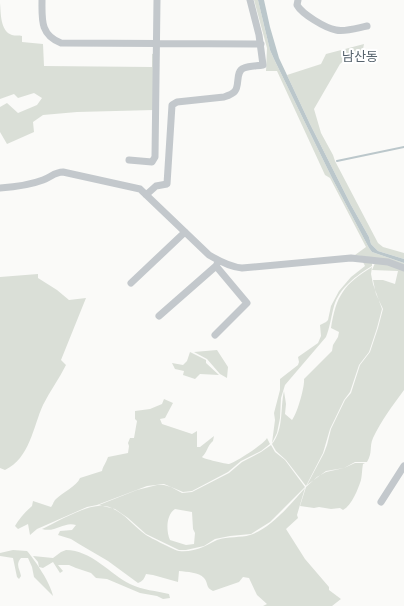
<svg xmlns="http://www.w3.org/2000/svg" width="404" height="606" font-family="Overpass,'Noto Sans KR',sans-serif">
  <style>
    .green { fill: #dadfd7; fill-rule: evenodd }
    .water { fill: #bbc7cb }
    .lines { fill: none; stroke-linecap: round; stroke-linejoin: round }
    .stream { stroke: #bbc7cb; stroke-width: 2 }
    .street { stroke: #c3c8cc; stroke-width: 7 }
    .labels { text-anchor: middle; stroke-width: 4; stroke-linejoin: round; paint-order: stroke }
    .quarter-label { font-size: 13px; fill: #57646e; stroke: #fff }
  </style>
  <rect width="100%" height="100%" fill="#fafaf8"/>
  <!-- green -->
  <path class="green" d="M 254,0 L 258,0 L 270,50 L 274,59 L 332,178 L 369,248 L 372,252 L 404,263 L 404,266 L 387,260 L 355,255 L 366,247 L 330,178 L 325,175 L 277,71 L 266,71 L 267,48 Z
    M 0,3 C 1,13 0,31 12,35 C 15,36 19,35 22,36 L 22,42 L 43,44 L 44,66 L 152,67 L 152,54 L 157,53 L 154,110 L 77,112 L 43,115 L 33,122 L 34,132 L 7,144 L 0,132 L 0,107 L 7,103 L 18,113 L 37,105 L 42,98 L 34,93 L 18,98 L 14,94 L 0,99 Z
    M 364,44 L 362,54 L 359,57 L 349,56 L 340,64 L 314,109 L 321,133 L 333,155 L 335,161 L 378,243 L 383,247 L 404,253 L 404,259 L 378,251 L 371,244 L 369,237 L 351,205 L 310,124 L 287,75 L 321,64 L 326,54 Z
    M 363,262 L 372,262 L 372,266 C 357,275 339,288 334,306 C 331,317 330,327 326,337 L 285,385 L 281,398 L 280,418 L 277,433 L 272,443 L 275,420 L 274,413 L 280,390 L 280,379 L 298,365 L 299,362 L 298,357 L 318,343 L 321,336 L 320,325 L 326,322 L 328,320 L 331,306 L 339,291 L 351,277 L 365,266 Z
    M 375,263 L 386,263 L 404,269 L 404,390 C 393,405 381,421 373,438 C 369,447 373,452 367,462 L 355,462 L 344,468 L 326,471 L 307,485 L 324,453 L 327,445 L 331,429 L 345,400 L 351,393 L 360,365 L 370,352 L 378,328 L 383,309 L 376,294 L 373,280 L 383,280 L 395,284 L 398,271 L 372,270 Z
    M 372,267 L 371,274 L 373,284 L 382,309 L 377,328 L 369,352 L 359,365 L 350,392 L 344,400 L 330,429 L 323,453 L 306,486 L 286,460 L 276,451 L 272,444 C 284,429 280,409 284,391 L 286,404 L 285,414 L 292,420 C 297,414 305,386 304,379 L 332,351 L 333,345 L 338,337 L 339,332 L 331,328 C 336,296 344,284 372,267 Z
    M 38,274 L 38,278 L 57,290 L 69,300 L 86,298 L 61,360 L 66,365 C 59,379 50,391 43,405 C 33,427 30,458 5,470 L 0,468 L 0,277 Z
    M 217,350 L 228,367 L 227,378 L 220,374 L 207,359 L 194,352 Z
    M 190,352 L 206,360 L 206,363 L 219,375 L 200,374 L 195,379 L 183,375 L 184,371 L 175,369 L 172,363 L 183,365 L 187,361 Z
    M 164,399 L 173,403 L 165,418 L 160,419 L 162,424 L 192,434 L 197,431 L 197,447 L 200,447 L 214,436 L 213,441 C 207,446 207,453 202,457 C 204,459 226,464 229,464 C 236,462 264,444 267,438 L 270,444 L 261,451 L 241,461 L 228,472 L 192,491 L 183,492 L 164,484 L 147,486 L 97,505 L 87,507 L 37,529 L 30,535 L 28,524 L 18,529 L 15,526 C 19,519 26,511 32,506 L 33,501 L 51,507 C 53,505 53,502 56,499 C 62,493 77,486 80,478 L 102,471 C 103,466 106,463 108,457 L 128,453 L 129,446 L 128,443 L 130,438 L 134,438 L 137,421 L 135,419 L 135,411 L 150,409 L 162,404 Z
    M 271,445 L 275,452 L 285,460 L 305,487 L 270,522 L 251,534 L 230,536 L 215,539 L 204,546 L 186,550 L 179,550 L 146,534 L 128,518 L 115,509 L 99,505 L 137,490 L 157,485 L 164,485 L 171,487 L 182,493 L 192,492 L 229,473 L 242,462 L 261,452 ZM 175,509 L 192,512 L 193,529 L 195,533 L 194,544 L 186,545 L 170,540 C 166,531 166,515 175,509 Z
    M 355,463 L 365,463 L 363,464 C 362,469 362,476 361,480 C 358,489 352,505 343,510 L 340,508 L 331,509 L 319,507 L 314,508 L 300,506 L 306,487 L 317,477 L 326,472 L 344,468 Z
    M 305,488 L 297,515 L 298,518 L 286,529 L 305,559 L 329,587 L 329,590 L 341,599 L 332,606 L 263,606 L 267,604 L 257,595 L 249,578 L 243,577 L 239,582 L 213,591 C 205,587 209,584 204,578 C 199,572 187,572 179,571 L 178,582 L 153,575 L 146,574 C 144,579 143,581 138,583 L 108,561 L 79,544 L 71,539 L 58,535 L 60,531 L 72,530 L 76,525 C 64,521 56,533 42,529 C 57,522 82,507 98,506 C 119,504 131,525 146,535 C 151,538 174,550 179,551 C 187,552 196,550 203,547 C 208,545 212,542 217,540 C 228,536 241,538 250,535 C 270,529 291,504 305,488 Z
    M 13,550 L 27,551 C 35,560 51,584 53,596 L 34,577 L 32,567 L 28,558 L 21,558 C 15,565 20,569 21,576 L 19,579 L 17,577 L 13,558 L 0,556 L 0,553 Z
    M 66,550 C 91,550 110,574 130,584 C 142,590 157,591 169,594 L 170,598 L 163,599 L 157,596 L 140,593 L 107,579 L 96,578 L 91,573 L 76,568 L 69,565 L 58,565 L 63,571 L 60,573 L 53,562 L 43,568 L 39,567 L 38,562 L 33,556 L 53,558 L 61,552 Z"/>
  <!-- water -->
  <path class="water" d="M 258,0 L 264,0 L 270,27 L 279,58 L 310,124 L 351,205 L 369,237 L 371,244 L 378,251 L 404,259 L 404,263 L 372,252 L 369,248 L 332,178 L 274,59 L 270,50 Z"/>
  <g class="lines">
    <!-- stream -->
    <path class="stream" d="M 337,161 L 404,147"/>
    <!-- street -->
    <path class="street" d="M 42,0 C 42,19 40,35 61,43 L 261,44
      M 298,0 L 297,5 C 302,14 325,28 336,30 C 345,32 357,28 367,26
      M 129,160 L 152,162 L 155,157 L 157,0
      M 0,188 C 14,187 30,185 43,180 C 51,177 55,172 63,172 L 140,189 L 209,255 C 219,261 230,267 242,268 L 351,258 L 388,262 L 404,268
      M 146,195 L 156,186 L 167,184 L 172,105 L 177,102 L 224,97 C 227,96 233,94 235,91 C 240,85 235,71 244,68 C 249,66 257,66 263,65 L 259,35 L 250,0
      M 131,283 L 185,232
      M 159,316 L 216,266 L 218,262
      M 215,335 L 247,303 L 216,266
      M 381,502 L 404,466"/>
  </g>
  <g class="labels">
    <!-- quarter labels -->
    <g class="quarter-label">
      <text x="360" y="61">남산동</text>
    </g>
  </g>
</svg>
